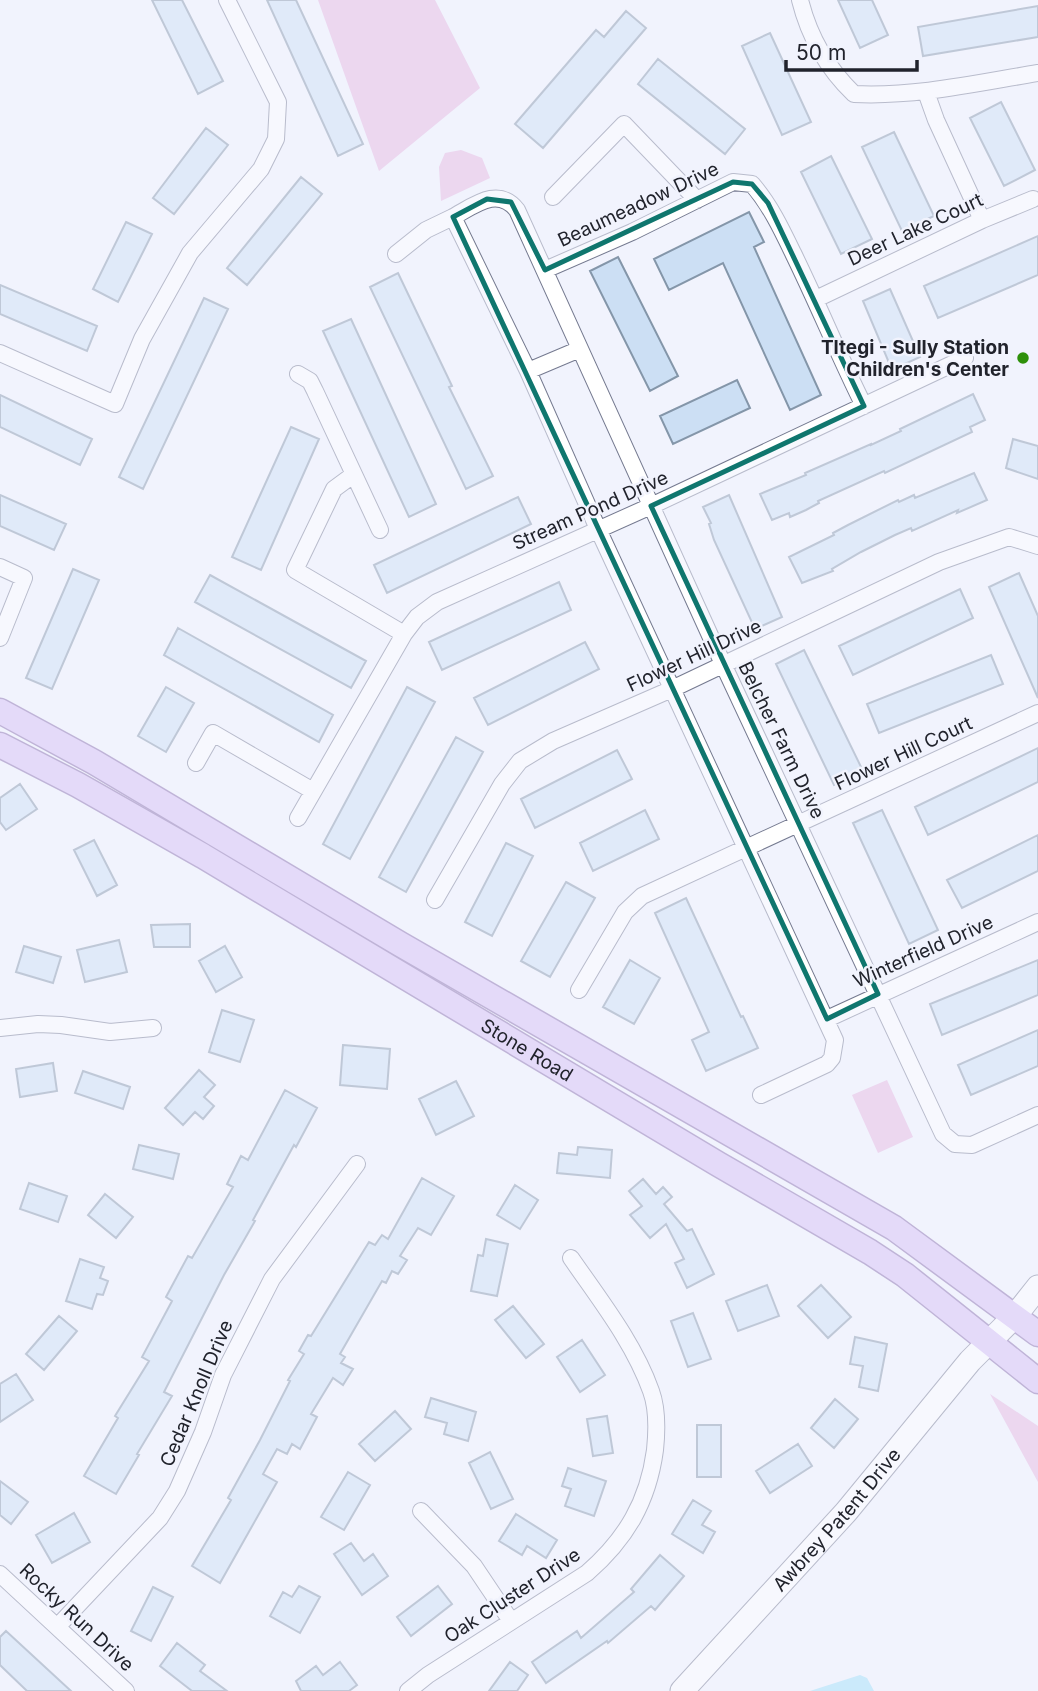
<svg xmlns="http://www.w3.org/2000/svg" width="1038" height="1691" font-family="Inter,sans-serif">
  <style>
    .green { fill: #e6b5de }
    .water { fill: #9de0f8 }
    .building { fill: #ccdff4; stroke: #8496a9; stroke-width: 2 }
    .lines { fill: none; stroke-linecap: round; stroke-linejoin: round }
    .street-casing { stroke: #757a90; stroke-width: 18 }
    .secondary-casing { stroke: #757a90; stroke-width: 25 }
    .primary-casing { stroke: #8469a9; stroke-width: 27 }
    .street { stroke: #fff; stroke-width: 16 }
    .secondary { stroke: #fff; stroke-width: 23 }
    .primary { stroke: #d5bcf4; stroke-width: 24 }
    .marked { fill: none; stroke: #0f766e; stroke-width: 5; stroke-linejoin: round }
    .poi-dot { fill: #2e900a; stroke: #f1f3fd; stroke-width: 2.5 }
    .labels { text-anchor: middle; stroke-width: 5; stroke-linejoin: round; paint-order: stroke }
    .street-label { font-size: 19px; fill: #21232c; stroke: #f1f3fd }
    .poi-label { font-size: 19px; font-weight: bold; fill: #21232c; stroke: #f1f3fd; text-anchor: end }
  </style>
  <rect width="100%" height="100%" fill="#f1f3fd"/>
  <!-- green -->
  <path class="green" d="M 318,0 L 435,0 L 480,88 L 379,171 Z
    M 461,150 L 482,158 L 490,178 L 441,201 L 439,167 L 445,153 Z
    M 887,1080 L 913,1137 L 878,1153 L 852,1095 Z
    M 990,1394 L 1038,1426 L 1038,1482 Z"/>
  <!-- water -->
  <path class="water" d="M 860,1675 L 867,1678 L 874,1691 L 810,1691 Z"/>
  <!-- building -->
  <path class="building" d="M 152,0 L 182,0 L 223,81 L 198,94 Z
    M 267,0 L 296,0 L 363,144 L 338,156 Z
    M 838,0 L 872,0 L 888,35 L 860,48 Z
    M 1038,6 L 1038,37 L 923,56 L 918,27 Z
    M 626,11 L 646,28 L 543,148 L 515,124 L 596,30 L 604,37 Z
    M 770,33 L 811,122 L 782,135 L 742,46 Z
    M 658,59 L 745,129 L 725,154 L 638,84 Z
    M 1001,102 L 1035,170 L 1004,186 L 970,118 Z
    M 206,128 L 228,145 L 174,214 L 153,198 Z
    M 894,132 L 934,216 L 902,231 L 862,147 Z
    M 831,156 L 872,239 L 841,254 L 801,172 Z
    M 301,177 L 322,194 L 247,285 L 227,268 Z
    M 749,212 L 764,242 L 754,247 L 821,395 L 790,410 L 723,263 L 669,290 L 654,259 Z
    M 126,222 L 152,234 L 118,302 L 93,289 Z
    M 1038,236 L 1038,275 L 938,318 L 924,286 Z
    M 618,257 L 678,376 L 650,391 L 590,271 Z
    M 398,273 L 452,386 L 449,387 L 493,476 L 466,489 L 370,287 Z
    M 0,285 L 97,326 L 87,351 L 0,314 Z
    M 890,289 L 920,357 L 892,370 L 863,301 Z
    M 204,298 L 228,309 L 143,489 L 119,477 Z
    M 351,319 L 436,504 L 409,517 L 323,331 Z
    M 737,380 L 750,408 L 673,444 L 660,416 Z
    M 973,394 L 985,420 L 970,427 L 972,432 L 885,473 L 884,471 L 818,501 L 819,503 L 806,510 L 790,517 L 789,513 L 772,520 L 760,494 L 806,475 L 805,473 L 871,444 L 871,445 L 901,431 L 900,429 Z
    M 0,395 L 92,439 L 80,465 L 0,427 Z
    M 291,427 L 319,439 L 261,570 L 232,557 Z
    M 1013,439 L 1038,446 L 1038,479 L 1006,468 Z
    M 974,473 L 987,500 L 957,513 L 958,510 L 912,531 L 911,528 L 895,535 L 861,552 L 832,569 L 833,571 L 802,583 L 789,557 L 834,535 L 833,533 L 848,525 L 898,500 L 899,502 L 914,495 L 915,498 Z
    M 0,495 L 66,524 L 54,550 L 0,526 Z
    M 729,495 L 782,617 L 755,629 L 714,540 L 709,524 L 711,523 L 703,507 Z
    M 518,497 L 531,524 L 387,593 L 374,565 Z
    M 73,569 L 99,580 L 52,689 L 26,678 Z
    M 1019,573 L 1038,616 L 1038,698 L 989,587 Z
    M 210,575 L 366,661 L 351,688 L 195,602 Z
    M 559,582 L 571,610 L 442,670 L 429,642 Z
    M 960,589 L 973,618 L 853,675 L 839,646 Z
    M 178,628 L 333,715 L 319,742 L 164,655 Z
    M 585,642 L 599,669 L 488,725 L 474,698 Z
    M 804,650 L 863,771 L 834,785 L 776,664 Z
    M 991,655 L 1003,684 L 879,733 L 867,704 Z
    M 166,687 L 194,703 L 166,752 L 138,736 Z
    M 407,687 L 435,702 L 350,859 L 323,844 Z
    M 456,737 L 483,752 L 406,892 L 379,877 Z
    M 1038,748 L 1038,782 L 928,835 L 915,807 Z
    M 617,750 L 632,779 L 535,828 L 521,799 Z
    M 20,784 L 37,809 L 6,830 L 0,822 L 0,798 Z
    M 645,810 L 659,839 L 593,871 L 580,843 Z
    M 882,810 L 938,930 L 909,944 L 853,823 Z
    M 1038,835 L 1038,871 L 962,908 L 947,880 Z
    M 94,840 L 117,885 L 97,896 L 74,850 Z
    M 506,843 L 533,856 L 492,936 L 465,922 Z
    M 566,882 L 595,898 L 550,977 L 521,961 Z
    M 686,898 L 741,1017 L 743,1016 L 758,1048 L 706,1071 L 692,1040 L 709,1032 L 655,913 Z
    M 190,924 L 190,947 L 154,947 L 151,925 Z
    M 119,940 L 127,972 L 85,982 L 77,950 Z
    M 24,946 L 61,957 L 53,983 L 16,972 Z
    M 225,946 L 242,977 L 216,992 L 199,961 Z
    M 630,960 L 660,978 L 634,1024 L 603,1007 Z
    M 1038,960 L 1038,995 L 942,1035 L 930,1004 Z
    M 222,1010 L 254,1020 L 240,1062 L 209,1052 Z
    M 1038,1030 L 1038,1066 L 971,1095 L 958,1065 Z
    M 343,1045 L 390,1049 L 387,1089 L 340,1085 Z
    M 53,1063 L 57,1091 L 20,1097 L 16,1069 Z
    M 199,1070 L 215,1085 L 204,1097 L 214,1106 L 203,1119 L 195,1112 L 183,1125 L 165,1108 Z
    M 83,1071 L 130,1087 L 123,1109 L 75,1093 Z
    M 456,1081 L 474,1116 L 436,1135 L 419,1099 Z
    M 285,1090 L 317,1108 L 296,1147 L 294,1145 L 253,1220 L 255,1221 L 224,1275 L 164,1392 L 172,1396 L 137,1454 L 139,1455 L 116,1494 L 84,1476 L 118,1418 L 115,1416 L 149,1361 L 142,1357 L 172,1301 L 166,1297 L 188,1256 L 192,1258 L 233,1187 L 227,1184 L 241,1156 L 248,1160 Z
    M 139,1145 L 179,1154 L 173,1179 L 133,1169 Z
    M 578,1147 L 612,1150 L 610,1178 L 557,1173 L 559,1153 L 577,1155 Z
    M 422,1178 L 454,1196 L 431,1235 L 418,1228 L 400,1256 L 407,1260 L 398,1274 L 392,1271 L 386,1283 L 382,1281 L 340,1354 L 345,1357 L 341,1363 L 353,1369 L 343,1385 L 333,1378 L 311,1414 L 317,1417 L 300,1449 L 292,1444 L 287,1454 L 277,1449 L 263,1474 L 277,1482 L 220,1583 L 192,1566 L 231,1500 L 228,1498 L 260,1440 L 290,1381 L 288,1380 L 304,1354 L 299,1351 L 308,1335 L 311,1336 L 369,1242 L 375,1245 L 382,1235 L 388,1239 Z
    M 643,1179 L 656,1194 L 663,1187 L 672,1197 L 664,1204 L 687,1231 L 692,1229 L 714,1274 L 687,1288 L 675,1263 L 684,1259 L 666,1224 L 650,1238 L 630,1215 L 642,1206 L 629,1191 Z
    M 29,1183 L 67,1196 L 58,1222 L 20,1209 Z
    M 515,1185 L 538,1200 L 520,1229 L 497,1215 Z
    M 105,1194 L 133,1217 L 116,1238 L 88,1215 Z
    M 486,1239 L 508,1244 L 497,1296 L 471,1291 L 478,1255 L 483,1256 Z
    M 80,1259 L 104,1267 L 100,1278 L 108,1281 L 103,1295 L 97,1294 L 92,1309 L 66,1301 Z
    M 767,1285 L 779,1316 L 738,1331 L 726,1301 Z
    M 821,1285 L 851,1317 L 828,1338 L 798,1306 Z
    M 513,1306 L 544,1344 L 526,1358 L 495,1320 Z
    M 693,1313 L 711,1359 L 688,1367 L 671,1321 Z
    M 59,1316 L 77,1331 L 44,1370 L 26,1354 Z
    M 855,1337 L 887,1344 L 878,1391 L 859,1387 L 863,1366 L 850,1364 Z
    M 582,1340 L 605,1375 L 580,1392 L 557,1357 Z
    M 16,1374 L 33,1400 L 0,1422 L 0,1384 Z
    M 431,1398 L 476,1412 L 468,1441 L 444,1434 L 447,1423 L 425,1417 Z
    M 835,1399 L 858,1419 L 834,1448 L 811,1428 Z
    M 395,1411 L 411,1429 L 375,1461 L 359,1444 Z
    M 607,1416 L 613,1453 L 593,1456 L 587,1419 Z
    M 697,1425 L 721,1425 L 721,1477 L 697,1477 Z
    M 798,1444 L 812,1466 L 770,1493 L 756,1471 Z
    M 490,1452 L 513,1499 L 491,1509 L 469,1463 Z
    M 568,1468 L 606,1481 L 594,1516 L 565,1506 L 571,1489 L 562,1486 Z
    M 348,1472 L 370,1485 L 344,1530 L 321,1517 Z
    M 0,1481 L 28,1502 L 11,1524 L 0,1515 Z
    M 693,1500 L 711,1511 L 702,1525 L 715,1532 L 703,1553 L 672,1534 Z
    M 74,1513 L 90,1542 L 52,1563 L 36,1535 Z
    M 516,1514 L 557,1540 L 546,1558 L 527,1546 L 522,1555 L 499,1541 Z
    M 351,1543 L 364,1561 L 373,1554 L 388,1576 L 362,1595 L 334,1554 Z
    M 660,1555 L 684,1576 L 655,1610 L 651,1606 L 608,1643 L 607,1641 L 546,1683 L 532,1662 L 577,1631 L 581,1638 L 634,1592 L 631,1589 Z
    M 299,1586 L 320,1597 L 300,1633 L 270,1616 L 283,1592 L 292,1597 Z
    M 438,1586 L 452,1604 L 411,1636 L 397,1617 Z
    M 153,1587 L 173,1597 L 151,1641 L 131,1631 Z
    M 6,1631 L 71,1691 L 27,1691 L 0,1665 L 0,1637 Z
    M 177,1643 L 205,1665 L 200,1671 L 227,1691 L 192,1691 L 160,1666 Z
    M 340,1662 L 357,1685 L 349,1691 L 301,1691 L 296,1681 L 316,1666 L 323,1675 Z
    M 510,1662 L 528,1675 L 517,1691 L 489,1691 Z"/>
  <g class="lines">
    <defs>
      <path id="street" d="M 800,0 C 809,36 827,68 854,94 C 916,97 977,83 1038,73
        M 926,92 L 936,120 L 982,220
        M 553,197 L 624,124 L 697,200
        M 396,254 L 426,230 L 453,217
        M 545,270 L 632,232 L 733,182 L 752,184 C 770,205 781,228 793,253 C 818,304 839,356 864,406
        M 816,299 L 982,220 L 1033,199
        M 0,353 L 115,404 L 142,339 L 190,253 L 261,169 L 276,139 L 278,102 L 227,0
        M 528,371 L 580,349
        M 298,374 L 310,381 L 315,391 L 380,530
        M 353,475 L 334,489 L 295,570 L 404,634
        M 0,567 L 24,578 L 0,638
        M 196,763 L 213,733 L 313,791
        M 298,818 L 404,634 L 417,617 L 437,602 L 651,506 L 965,358
        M 435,900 L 502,784 L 520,761 L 553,741 L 672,689 L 939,562 L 1009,537 L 1038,546
        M 579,990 L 625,912 L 642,896 L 1038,713
        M 827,1019 L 1038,922
        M 0,1028 L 38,1024 L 61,1025 L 110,1032 L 153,1028
        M 761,1095 L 827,1064 L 832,1058 L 835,1040 L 598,529 L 528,371 L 453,217 C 475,205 498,186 517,210 L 723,664 L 943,1134 L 955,1144 L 972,1145 L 1038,1115
        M 421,1511 L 474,1566 L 511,1621
        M 0,1574 L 126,1691
        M 58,1626 L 160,1518 L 177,1491 L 203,1432 L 223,1375 L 272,1279 L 357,1164
        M 408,1691 L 428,1675 L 587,1573 C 626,1539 648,1502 655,1450 C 657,1431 658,1410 651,1391 C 634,1343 600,1300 571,1258"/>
      <g id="secondary">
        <path id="s1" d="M 682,1691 L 846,1512 L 970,1361 L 1015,1316 L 1038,1287"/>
      </g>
      <g id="primary">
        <path d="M 0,711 L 94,762 L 400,944 L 894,1228 L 1038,1334"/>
        <path id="s2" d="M 0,745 L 78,785 L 203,856 L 718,1164 L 870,1252 L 905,1275 L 1038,1381"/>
      </g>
    </defs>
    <!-- street casing -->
    <use href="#street" class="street-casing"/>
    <!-- secondary casing -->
    <use href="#secondary" class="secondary-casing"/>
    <!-- primary casing -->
    <use href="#primary" class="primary-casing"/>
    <!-- street -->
    <use href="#street" class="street"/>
    <!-- secondary -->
    <use href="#secondary" class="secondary"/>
    <!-- primary -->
    <use href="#primary" class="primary"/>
  </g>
  <!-- marked area -->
  <path d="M0 0H1038V1691H0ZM 733,182 L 752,184 L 768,203 L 864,406 L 651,506 L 878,994 L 827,1019 L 453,217 L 487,199 L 511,202 L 545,270 Z" fill="#f1f3fd" fill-opacity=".55" fill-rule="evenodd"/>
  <path class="marked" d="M 733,182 L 752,184 L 768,203 L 864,406 L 651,506 L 878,994 L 827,1019 L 453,217 L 487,199 L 511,202 L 545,270 Z"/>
  <!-- markers -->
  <circle class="poi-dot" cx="1023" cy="358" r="7"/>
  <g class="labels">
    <!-- street labels -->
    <g class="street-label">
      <text transform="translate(638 204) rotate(-25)" y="7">Beaumeadow Drive</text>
      <text transform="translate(915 229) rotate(-25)" y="7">Deer Lake Court</text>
      <text transform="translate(590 510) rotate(-24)" y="7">Stream Pond Drive</text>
      <text transform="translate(694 655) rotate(-25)" y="7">Flower Hill Drive</text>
      <text transform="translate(782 740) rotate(64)" y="7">Belcher Farm Drive</text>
      <text transform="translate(903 753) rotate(-25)" y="7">Flower Hill Court</text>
      <text transform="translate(923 951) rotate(-24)" y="7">Winterfield Drive</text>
      <text dy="7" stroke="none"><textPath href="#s2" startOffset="609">Stone Road</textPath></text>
      <text transform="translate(196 1393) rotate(-67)" y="7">Cedar Knoll Drive</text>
      <text dy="7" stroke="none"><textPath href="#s1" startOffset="231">Awbrey Patent Drive</textPath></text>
      <text transform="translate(512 1595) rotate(-33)" y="7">Oak Cluster Drive</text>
      <text transform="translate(77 1617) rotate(43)" y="7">Rocky Run Drive</text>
    </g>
    <!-- poi labels -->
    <g class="poi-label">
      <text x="1009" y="354">Tltegi - Sully Station<tspan x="1009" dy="22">Children's Center</tspan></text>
    </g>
  </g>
  <!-- scale -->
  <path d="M786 60v10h131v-10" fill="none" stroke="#21232c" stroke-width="3.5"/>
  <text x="796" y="60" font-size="21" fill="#21232c" stroke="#f1f3fd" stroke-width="5" paint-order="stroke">50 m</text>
</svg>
